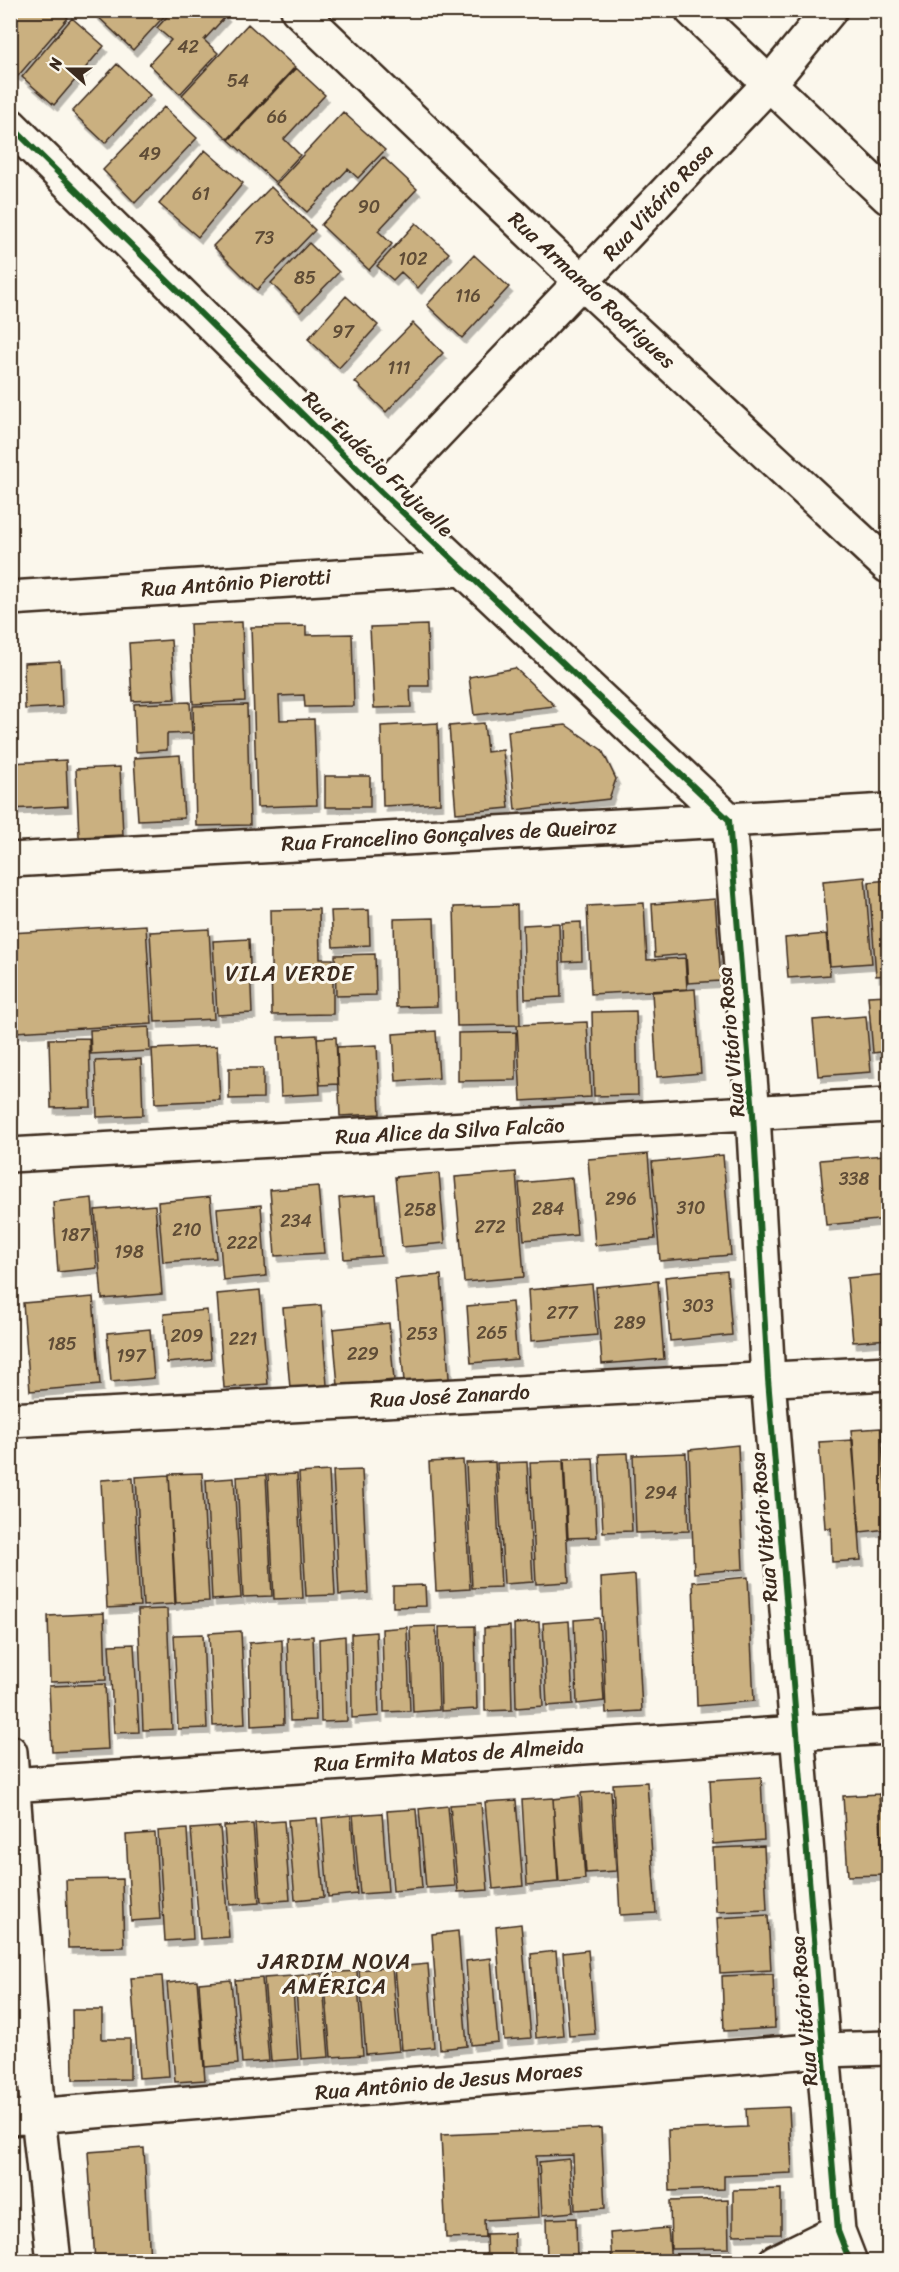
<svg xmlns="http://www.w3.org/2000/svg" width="899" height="2272" viewBox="0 0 899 2272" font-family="Sriracha,sans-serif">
  <defs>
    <filter id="shadow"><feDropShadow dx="3.5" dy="6" stdDeviation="0" flood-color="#0004"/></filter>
  </defs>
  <rect width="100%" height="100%" fill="#fbf7ec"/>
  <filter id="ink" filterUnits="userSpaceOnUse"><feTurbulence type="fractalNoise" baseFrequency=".0167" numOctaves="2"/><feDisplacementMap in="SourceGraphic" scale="12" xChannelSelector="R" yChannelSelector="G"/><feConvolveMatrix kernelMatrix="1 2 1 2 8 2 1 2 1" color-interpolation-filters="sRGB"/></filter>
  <g filter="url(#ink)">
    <path fill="#cab080" stroke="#3b2a1e" stroke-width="1.5" filter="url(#shadow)" d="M 10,10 L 59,10 L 68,18 L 18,76 L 10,70 L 10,50 L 13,47 L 10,45 Z
      M 91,10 L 170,10 L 133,50 Z
      M 173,10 L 220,10 L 226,16 L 204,40 L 218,53 L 180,94 L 149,64 L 171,40 L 157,28 Z
      M 72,18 L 104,46 L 54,105 L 22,77 Z
      M 248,24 L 295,67 L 228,139 L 182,95 Z
      M 117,64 L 150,95 L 105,143 L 72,112 Z
      M 296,68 L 325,95 L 284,139 L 300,155 L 275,182 L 229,140 Z
      M 164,107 L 197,138 L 135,203 L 103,170 Z
      M 343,112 L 385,150 L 358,178 L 348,169 L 307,212 L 276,184 Z
      M 205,150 L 243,183 L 198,237 L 159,204 Z
      M 383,157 L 417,189 L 378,231 L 392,244 L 369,270 L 321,225 Z
      M 271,187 L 315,230 L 257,290 L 213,246 Z
      M 416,223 L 449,253 L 418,288 L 401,272 L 393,280 L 377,266 Z
      M 309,243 L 339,272 L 300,312 L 271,283 Z
      M 474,255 L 509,287 L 462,338 L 427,305 Z
      M 346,296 L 378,325 L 339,368 L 308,339 Z
      M 413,323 L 443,353 L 386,412 L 355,382 Z
      M 242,622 L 245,701 L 193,704 L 190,624 Z
      M 427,625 L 429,686 L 410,686 L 411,707 L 374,708 L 370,627 Z
      M 306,626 L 306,635 L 352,634 L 354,706 L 305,707 L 304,695 L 279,696 L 280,720 L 314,719 L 317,805 L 257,807 L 251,627 Z
      M 171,640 L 175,699 L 132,701 L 129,643 Z
      M 60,661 L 62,707 L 25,709 L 24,663 Z
      M 515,668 L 555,706 L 474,715 L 469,677 Z
      M 190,702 L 192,733 L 167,734 L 167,750 L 136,752 L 134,704 Z
      M 247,705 L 250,825 L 196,826 L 193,706 Z
      M 438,723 L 440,803 L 383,806 L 381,726 Z
      M 484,723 L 487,752 L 503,750 L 509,808 L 456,813 L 449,726 Z
      M 566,725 L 602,750 L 616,779 L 609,799 L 515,810 L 508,731 Z
      M 180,755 L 184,818 L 138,820 L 134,758 Z
      M 66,760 L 68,806 L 10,809 L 10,763 Z
      M 120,767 L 123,835 L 79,837 L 76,769 Z
      M 325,776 L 370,776 L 370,807 L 325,807 Z
      M 865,877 L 872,963 L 830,966 L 823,881 Z
      M 888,880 L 888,975 L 876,976 L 869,882 Z
      M 715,899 L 721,981 L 688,983 L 686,954 L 655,957 L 652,904 Z
      M 644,903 L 647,960 L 685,958 L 687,989 L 591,994 L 587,906 Z
      M 517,905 L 520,1025 L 457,1026 L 454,907 Z
      M 319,909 L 320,959 L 333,959 L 333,1014 L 272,1015 L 270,910 Z
      M 369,910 L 370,945 L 333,947 L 331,911 Z
      M 434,918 L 437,1006 L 396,1007 L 394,919 Z
      M 581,922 L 582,961 L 563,962 L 562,923 Z
      M 559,923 L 561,997 L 525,999 L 523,925 Z
      M 146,925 L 152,1024 L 15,1032 L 10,933 Z
      M 209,929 L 214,1019 L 155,1022 L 150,932 Z
      M 826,934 L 830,975 L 788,978 L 785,938 Z
      M 249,939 L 252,1013 L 217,1015 L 213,941 Z
      M 375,954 L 376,995 L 336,996 L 335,955 Z
      M 695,989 L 701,1073 L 657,1077 L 652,992 Z
      M 888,995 L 888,1051 L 873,1053 L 868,996 Z
      M 636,1011 L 638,1095 L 594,1096 L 592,1012 Z
      M 866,1016 L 871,1072 L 818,1076 L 813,1020 Z
      M 587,1022 L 591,1097 L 521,1101 L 517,1025 Z
      M 149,1027 L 150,1051 L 91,1054 L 90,1030 Z
      M 436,1031 L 439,1078 L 396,1081 L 393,1034 Z
      M 516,1032 L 516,1080 L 458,1081 L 458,1033 Z
      M 317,1035 L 320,1094 L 281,1096 L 278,1037 Z
      M 336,1037 L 338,1084 L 320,1085 L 317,1038 Z
      M 89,1038 L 91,1107 L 51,1108 L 49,1039 Z
      M 377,1045 L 380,1114 L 340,1116 L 337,1047 Z
      M 217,1046 L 220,1100 L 155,1103 L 152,1049 Z
      M 141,1059 L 143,1115 L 97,1117 L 95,1061 Z
      M 229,1068 L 263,1068 L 263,1098 L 229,1099 Z
      M 648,1154 L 655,1239 L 595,1245 L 588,1159 Z
      M 723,1155 L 731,1255 L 660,1261 L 652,1162 Z
      M 885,1155 L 888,1219 L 826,1225 L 820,1160 Z
      M 516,1172 L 524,1277 L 464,1282 L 455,1177 Z
      M 439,1173 L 445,1243 L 402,1247 L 395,1177 Z
      M 572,1178 L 577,1235 L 524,1240 L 519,1183 Z
      M 318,1186 L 324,1253 L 275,1256 L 270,1190 Z
      M 376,1195 L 381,1256 L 344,1259 L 339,1198 Z
      M 210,1197 L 216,1258 L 163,1262 L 158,1202 Z
      M 92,1198 L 97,1268 L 58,1272 L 53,1202 Z
      M 155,1205 L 162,1294 L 102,1299 L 95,1210 Z
      M 261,1205 L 266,1276 L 223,1280 L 217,1209 Z
      M 727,1271 L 732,1335 L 670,1341 L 665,1277 Z
      M 888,1274 L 888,1339 L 853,1342 L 847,1278 Z
      M 441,1275 L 450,1390 L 405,1393 L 395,1279 Z
      M 658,1281 L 664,1359 L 602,1364 L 596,1287 Z
      M 592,1284 L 597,1335 L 531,1341 L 528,1290 Z
      M 260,1290 L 268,1384 L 224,1388 L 217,1294 Z
      M 93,1297 L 100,1385 L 30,1391 L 23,1303 Z
      M 512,1302 L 517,1359 L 471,1363 L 467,1306 Z
      M 321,1305 L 327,1385 L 290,1388 L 283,1308 Z
      M 207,1310 L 211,1359 L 167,1363 L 164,1314 Z
      M 389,1323 L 394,1380 L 338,1386 L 333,1329 Z
      M 150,1329 L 154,1378 L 111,1382 L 107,1333 Z
      M 881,1428 L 888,1529 L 860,1532 L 851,1430 Z
      M 853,1440 L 861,1560 L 832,1562 L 831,1528 L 825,1528 L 819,1442 Z
      M 738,1445 L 743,1569 L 694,1573 L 689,1450 Z
      M 888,1447 L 888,1513 L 883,1448 Z
      M 628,1453 L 632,1531 L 603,1532 L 599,1454 Z
      M 686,1453 L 689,1531 L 636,1533 L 633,1455 Z
      M 593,1458 L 597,1537 L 568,1538 L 564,1459 Z
      M 463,1460 L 470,1589 L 436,1591 L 429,1462 Z
      M 563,1461 L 569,1582 L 536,1584 L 530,1462 Z
      M 495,1462 L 501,1587 L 472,1588 L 466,1463 Z
      M 527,1462 L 533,1582 L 504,1584 L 497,1463 Z
      M 362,1470 L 368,1593 L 339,1595 L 333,1471 Z
      M 329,1471 L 335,1595 L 306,1596 L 299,1473 Z
      M 202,1473 L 209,1601 L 176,1603 L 169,1474 Z
      M 297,1474 L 303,1598 L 274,1599 L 268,1475 Z
      M 169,1475 L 175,1604 L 143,1606 L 136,1477 Z
      M 266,1475 L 272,1596 L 243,1597 L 237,1477 Z
      M 133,1478 L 140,1606 L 107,1608 L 101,1480 Z
      M 234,1478 L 241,1598 L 212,1600 L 206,1480 Z
      M 635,1575 L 642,1711 L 606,1713 L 601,1578 Z
      M 748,1577 L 754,1701 L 697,1706 L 693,1582 Z
      M 425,1585 L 426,1606 L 393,1607 L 393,1586 Z
      M 167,1609 L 172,1729 L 143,1730 L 138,1610 Z
      M 104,1613 L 106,1680 L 50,1682 L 48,1616 Z
      M 599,1618 L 604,1701 L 577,1704 L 574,1620 Z
      M 569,1621 L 573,1704 L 547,1706 L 543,1623 Z
      M 539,1622 L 543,1706 L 516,1708 L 514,1624 Z
      M 436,1626 L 439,1710 L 413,1712 L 410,1627 Z
      M 475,1626 L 477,1709 L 441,1711 L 439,1627 Z
      M 510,1626 L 512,1710 L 485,1711 L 484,1628 Z
      M 407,1627 L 410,1711 L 384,1712 L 382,1629 Z
      M 241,1631 L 245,1724 L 213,1726 L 209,1633 Z
      M 376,1632 L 379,1716 L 352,1718 L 351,1634 Z
      M 203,1634 L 207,1728 L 178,1729 L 174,1635 Z
      M 313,1636 L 316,1720 L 290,1721 L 287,1638 Z
      M 345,1636 L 347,1721 L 321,1722 L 319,1639 Z
      M 282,1640 L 284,1724 L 251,1726 L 249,1643 Z
      M 134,1644 L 139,1732 L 114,1733 L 109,1645 Z
      M 105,1684 L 108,1749 L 52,1752 L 49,1686 Z
      M 761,1777 L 764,1840 L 713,1844 L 710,1780 Z
      M 647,1782 L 656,1913 L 620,1915 L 613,1784 Z
      M 611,1791 L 616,1871 L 586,1873 L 581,1793 Z
      M 879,1794 L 883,1875 L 848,1876 L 843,1796 Z
      M 879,1794 L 888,1794 L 888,1874 L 883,1875 Z
      M 579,1796 L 585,1879 L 559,1882 L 553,1799 Z
      M 553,1798 L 558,1882 L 527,1885 L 522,1800 Z
      M 516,1800 L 523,1886 L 493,1889 L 485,1802 Z
      M 481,1803 L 488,1890 L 458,1892 L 450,1805 Z
      M 448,1806 L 455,1886 L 426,1888 L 419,1809 Z
      M 416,1809 L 422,1888 L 393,1891 L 387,1811 Z
      M 382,1813 L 388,1892 L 360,1894 L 353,1815 Z
      M 351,1815 L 357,1894 L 328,1897 L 322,1818 Z
      M 317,1818 L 324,1897 L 295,1900 L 288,1820 Z
      M 284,1821 L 290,1900 L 261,1902 L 255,1823 Z
      M 253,1824 L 259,1903 L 230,1905 L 224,1826 Z
      M 220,1827 L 229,1937 L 200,1939 L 191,1829 Z
      M 187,1829 L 193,1939 L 165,1941 L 158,1831 Z
      M 155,1833 L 160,1919 L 131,1921 L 126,1835 Z
      M 764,1846 L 767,1910 L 716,1912 L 713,1848 Z
      M 883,1876 L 888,1876 L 888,1903 L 884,1903 Z
      M 122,1879 L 124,1947 L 68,1948 L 66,1880 Z
      M 768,1915 L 771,1970 L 720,1973 L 717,1918 Z
      M 521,1924 L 531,2038 L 504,2040 L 496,1927 Z
      M 458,1931 L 467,2046 L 440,2049 L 432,1934 Z
      M 588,1950 L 595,2034 L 569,2036 L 563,1953 Z
      M 556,1951 L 563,2035 L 536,2038 L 531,1954 Z
      M 491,1958 L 498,2042 L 471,2045 L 466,1961 Z
      M 428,1964 L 434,2047 L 402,2050 L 395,1967 Z
      M 392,1967 L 399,2051 L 366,2054 L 359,1970 Z
      M 357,1971 L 363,2055 L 331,2057 L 324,1973 Z
      M 322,1973 L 329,2057 L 301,2059 L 295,1976 Z
      M 773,1974 L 775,2028 L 724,2031 L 722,1976 Z
      M 162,1976 L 169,2076 L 139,2078 L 131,1978 Z
      M 292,1976 L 298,2059 L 271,2061 L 264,1978 Z
      M 262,1978 L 269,2061 L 242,2063 L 235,1980 Z
      M 197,1980 L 205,2080 L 175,2082 L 167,1983 Z
      M 231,1980 L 238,2064 L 205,2067 L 199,1983 Z
      M 72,2010 L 102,2010 L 102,2039 L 130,2039 L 130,2079 L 73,2080 Z
      M 789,2107 L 792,2173 L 724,2176 L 724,2189 L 670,2191 L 668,2130 L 747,2127 L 746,2109 Z
      M 601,2128 L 605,2208 L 575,2210 L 573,2155 L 536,2156 L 539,2217 L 484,2220 L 485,2237 L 446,2238 L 441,2135 Z
      M 144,2148 L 150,2262 L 95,2262 L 88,2152 Z
      M 569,2159 L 573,2212 L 542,2215 L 539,2162 Z
      M 781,2189 L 781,2234 L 733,2235 L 733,2190 Z
      M 728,2199 L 729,2248 L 671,2249 L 670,2201 Z
      M 576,2218 L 577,2262 L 547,2262 L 546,2219 Z
      M 668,2228 L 671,2262 L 612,2262 L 610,2233 Z
      M 514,2233 L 515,2262 L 487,2262 L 486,2234 Z"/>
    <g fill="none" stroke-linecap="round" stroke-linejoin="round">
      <defs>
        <path id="minor" d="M 298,10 L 582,282 L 888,566
          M 692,10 L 888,197
          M 10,125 L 381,492 L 729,820 L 753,1114 L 768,1379 L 838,2231 L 850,2262
          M 381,492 L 769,84 L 830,10
          M 10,598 L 462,569
          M 10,860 L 888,811
          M 10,1155 L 888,1105
          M 10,1420 L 888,1373
          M 10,1752 L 38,2116 L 54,2262
          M 10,1785 L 888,1727
          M 10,2118 L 823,2050 L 888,2048
          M 775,2262 L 838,2231"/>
      </defs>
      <use href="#minor" stroke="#3b2a1e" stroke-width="38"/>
      <use href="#minor" stroke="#fbf7ec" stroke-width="33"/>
      <defs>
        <path id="cycleway" d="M 10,125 L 381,492 L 729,820 L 753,1114 L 768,1379 L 838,2231 L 850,2262"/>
      </defs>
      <use href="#cycleway" stroke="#fbf7ec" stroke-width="10"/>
      <use href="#cycleway" stroke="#1b5e20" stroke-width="6"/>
    </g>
  </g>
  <g text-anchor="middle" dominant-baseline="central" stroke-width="6" stroke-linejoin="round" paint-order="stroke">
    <g font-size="18" fill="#5f4c36">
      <text x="188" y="47">42</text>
      <text x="238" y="81">54</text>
      <text x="277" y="117">66</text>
      <text x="150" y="154">49</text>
      <text x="201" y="194">61</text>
      <text x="369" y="207">90</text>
      <text x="264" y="238">73</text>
      <text x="413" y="259">102</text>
      <text x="305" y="278">85</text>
      <text x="468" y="296">116</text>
      <text x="343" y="332">97</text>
      <text x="399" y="368">111</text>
      <text x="854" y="1179">338</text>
      <text x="621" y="1199">296</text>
      <text x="691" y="1208">310</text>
      <text x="548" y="1209">284</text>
      <text x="420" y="1210">258</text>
      <text x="296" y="1221">234</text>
      <text x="490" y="1227">272</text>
      <text x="187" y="1230">210</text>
      <text x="75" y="1235">187</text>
      <text x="242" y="1243">222</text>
      <text x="129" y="1252">198</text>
      <text x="698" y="1306">303</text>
      <text x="562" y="1313">277</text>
      <text x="630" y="1323">289</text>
      <text x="492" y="1333">265</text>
      <text x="422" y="1334">253</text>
      <text x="187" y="1336">209</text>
      <text x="243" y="1339">221</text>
      <text x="62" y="1344">185</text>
      <text x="363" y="1354">229</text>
      <text x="131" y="1356">197</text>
      <text x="661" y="1493">294</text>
    </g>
    <g font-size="21" fill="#3b2a1e" stroke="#fbf7ec">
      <text transform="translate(658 202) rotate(-47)">Rua Vitório Rosa</text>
      <text transform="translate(592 290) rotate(43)">Rua Armando Rodrigues</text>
      <text transform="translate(378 464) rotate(44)">Rua Eudécio Frujuelle</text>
      <text transform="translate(236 583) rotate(-4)">Rua Antônio Pierotti</text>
      <text transform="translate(449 835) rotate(-3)">Rua Francelino Gonçalves de Queiroz</text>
      <text transform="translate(731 1042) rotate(-95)">Rua Vitório Rosa</text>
      <text transform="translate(450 1131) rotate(-3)">Rua Alice da Silva Falcão</text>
      <text transform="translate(450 1396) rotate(-3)">Rua José Zanardo</text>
      <text transform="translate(764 1527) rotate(-95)">Rua Vitório Rosa</text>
      <text transform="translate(449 1755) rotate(-4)">Rua Ermita Matos de Almeida</text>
      <text transform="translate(804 2011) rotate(-95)">Rua Vitório Rosa</text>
      <text transform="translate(449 2081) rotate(-5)">Rua Antônio de Jesus Moraes</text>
    </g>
    <g font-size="22" letter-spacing="1.5" fill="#3b2a1e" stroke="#fbf7ec">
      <text x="290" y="973">VILA VERDE</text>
      <text x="335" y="1961">JARDIM NOVA<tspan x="335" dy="25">AMÉRICA</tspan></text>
    </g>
  </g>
  <rect width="899" height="2272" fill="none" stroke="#fbf7ec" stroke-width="36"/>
  <rect x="18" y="18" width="863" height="2236" fill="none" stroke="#3b2a1e" stroke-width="2" filter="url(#ink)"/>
  <g transform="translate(69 69) rotate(291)" stroke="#fbf7ec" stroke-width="4.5" paint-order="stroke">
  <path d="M0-4.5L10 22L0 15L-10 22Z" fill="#3b2a1e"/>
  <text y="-9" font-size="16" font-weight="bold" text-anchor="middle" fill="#3b2a1e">N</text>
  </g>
</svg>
